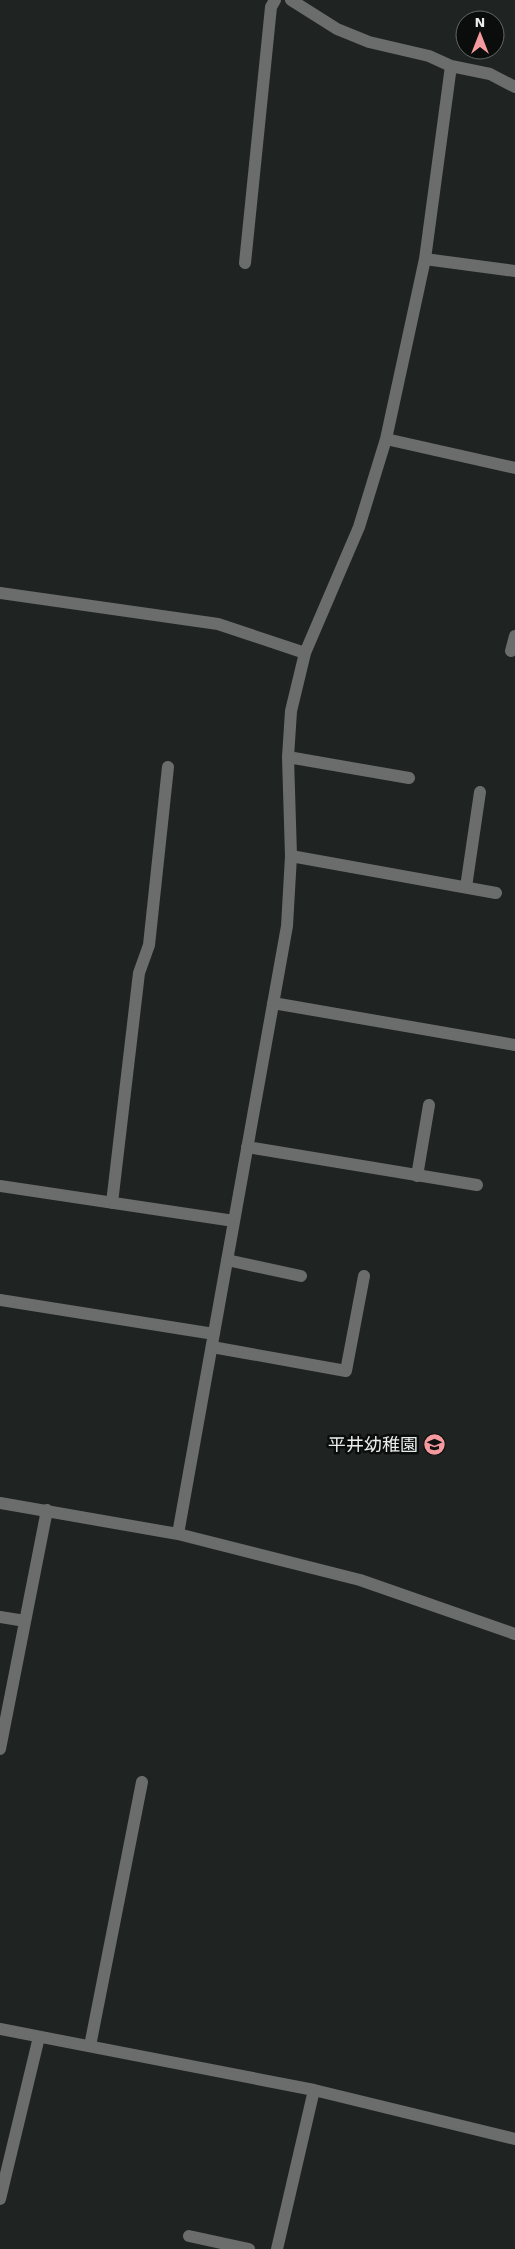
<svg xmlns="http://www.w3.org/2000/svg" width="515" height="2249" viewBox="0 0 515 2249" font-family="'Work Sans','Noto Sans JP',sans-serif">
  <rect width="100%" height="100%" fill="#1f2422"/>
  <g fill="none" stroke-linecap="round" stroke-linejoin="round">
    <path stroke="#6a6d6b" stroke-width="12" d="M 466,887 L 480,792
      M 417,1176 L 429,1105"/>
    <path stroke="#6a6d6b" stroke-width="12" d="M 291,0 L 337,29 L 369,42 L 429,56 L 451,66 L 490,74 L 515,87
      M 425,259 L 515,271
      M 245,263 L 271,7 L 275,0
      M 386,439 L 515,468
      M 0,593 L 218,624 L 305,653
      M 511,651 L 515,636
      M 288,757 L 409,778
      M 291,856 L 496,893
      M 273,1003 L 515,1045
      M 247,1147 L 477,1185
      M 0,1186 L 234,1221
      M 112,1203 L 139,973 L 149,945 L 168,767
      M 227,1260 L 301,1276
      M 0,1300 L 214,1334
      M 212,1347 L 346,1371 L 364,1276
      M 0,1503 L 178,1534 L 360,1580 L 515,1634
      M 178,1534 L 287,926 L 291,856 L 288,757 L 291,711 L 305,653 L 359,527 L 386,439 L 425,259 L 451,66
      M 0,1617 L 25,1621
      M 0,1749 L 47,1510
      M 0,2029 L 314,2090 L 515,2139
      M 90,2046 L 142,1782
      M 0,2199 L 39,2037
      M 189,2236 L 249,2249
      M 277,2249 L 314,2090"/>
  </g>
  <defs>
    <symbol id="school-disc" viewBox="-11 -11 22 22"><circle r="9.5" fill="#f59b9f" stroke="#0a0d0c"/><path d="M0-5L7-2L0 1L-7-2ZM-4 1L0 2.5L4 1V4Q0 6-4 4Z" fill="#111"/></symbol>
  </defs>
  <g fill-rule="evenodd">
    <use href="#school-disc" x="422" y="1432" width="25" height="25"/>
  </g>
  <g text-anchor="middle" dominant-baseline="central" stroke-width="5" stroke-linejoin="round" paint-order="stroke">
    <g font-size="18" fill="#e9edeb" stroke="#0a0d0c" text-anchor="end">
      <text x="418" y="1444">平井幼稚園</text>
    </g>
  </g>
  <g transform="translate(480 35)"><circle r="24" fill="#0a0d0c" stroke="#636765"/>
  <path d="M0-4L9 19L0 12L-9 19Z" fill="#f59b9f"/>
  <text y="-8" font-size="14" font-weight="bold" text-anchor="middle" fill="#e9edeb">N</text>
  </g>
</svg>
